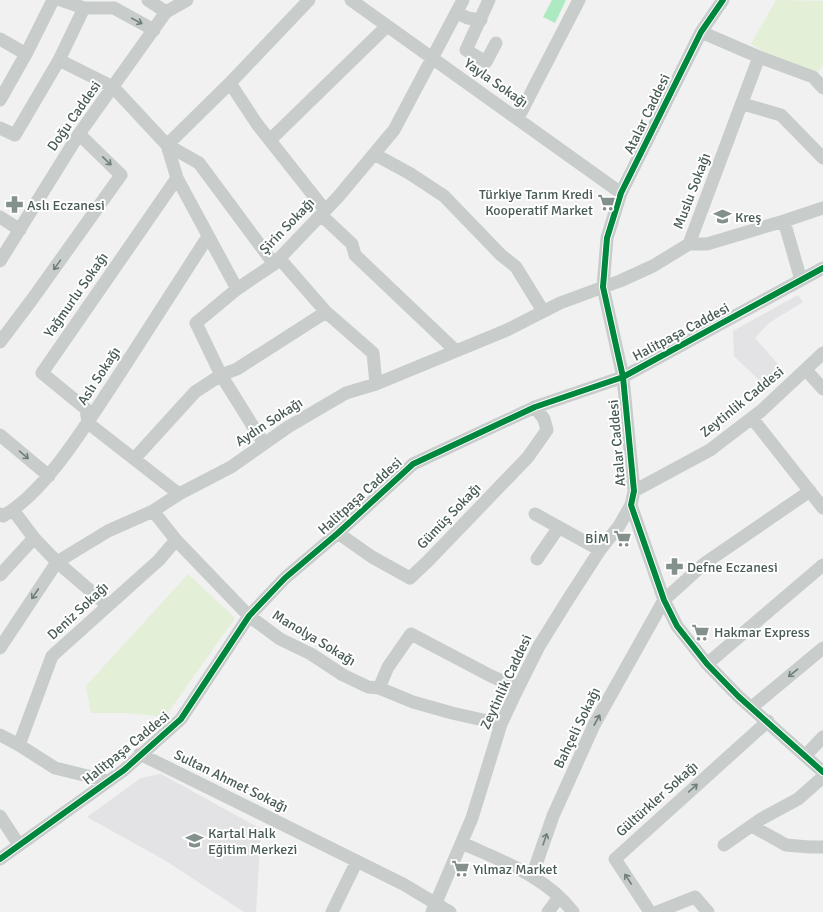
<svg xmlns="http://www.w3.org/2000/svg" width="823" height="912" viewBox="0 0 823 912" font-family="Signika,sans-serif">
  <rect width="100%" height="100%" fill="#f1f1f1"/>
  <path fill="#e3e2e4" d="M 798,295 L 803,302 L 769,323 L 755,338 L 786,373 L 768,389 L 734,356 L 733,331 Z
    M 161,774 L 261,829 L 256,912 L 244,912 L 166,861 L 87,817 L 141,778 Z"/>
  <path fill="#e3efd7" d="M 776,0 L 823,1 L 823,65 L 813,80 L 751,44 Z
    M 188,574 L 235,618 L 165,717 L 127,713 L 91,713 L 86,686 Z"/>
  <path fill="#adeac1" d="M 552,0 L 566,0 L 555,23 L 543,17 Z"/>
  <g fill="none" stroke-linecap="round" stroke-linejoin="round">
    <path stroke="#c8cdcb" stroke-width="13" d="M 61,0 L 84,8 L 114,8 L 154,30
      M 148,0 L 166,12
      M 351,0 L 621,193
      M 489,0 L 466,50 L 486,62 L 496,43
      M 723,0 L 701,32 L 621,193 L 607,238 L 603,287 L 623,377 L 634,491 L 631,505 L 664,600 L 677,626 L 707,664 L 738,696 L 823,772
      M 457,13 L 468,18 L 481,20
      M 701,32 L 759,57 L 813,77 L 823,88
      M 0,39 L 26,54
      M 759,57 L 689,244 L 707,244 L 784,221
      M 59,60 L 113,87 L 167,145 L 199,163 L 274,264
      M 230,83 L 257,124 L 325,210
      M 0,100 L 26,54 L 53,0
      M 743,104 L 781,115 L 823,158
      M 518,118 L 579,0
      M 0,128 L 15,135 L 59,60 L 84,8
      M 270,140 L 387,26
      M 374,154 L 409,173 L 444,196 L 501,255 L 516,267 L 543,311
      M 177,178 L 42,373 L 86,409 L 88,423 L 179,494
      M 321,215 L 352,244 L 355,255 L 456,351
      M 0,217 L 20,230
      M 279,258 L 326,312 L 373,353 L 376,384
      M 0,261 L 79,134 L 166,12 L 187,0
      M 801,280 L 784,221 L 823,208
      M 237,289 L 177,178 L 167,145 L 230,83 L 309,0
      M 0,342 L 31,301 L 121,175 L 79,134
      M 806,370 L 823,389
      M 752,418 L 823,508
      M 0,435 L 49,476
      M 264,444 L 221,375 L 196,323 L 237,289 L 274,264 L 338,197 L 394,130 L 463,0
      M 134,459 L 195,392 L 221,375 L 237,369 L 326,312
      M 634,491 L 710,450 L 761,411 L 823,353
      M 13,510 L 34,538 L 57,562 L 107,605
      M 153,511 L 176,540 L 249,616 L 280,639 L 311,654 L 343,675 L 368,687 L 379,688 L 413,702 L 452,713 L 501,724
      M 0,514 L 3,516 C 46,492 86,424 113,384 C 145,335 176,286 207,238
      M 535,514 L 600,550
      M 338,533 L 372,557 L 410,578 L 428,561 L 528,457 L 547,430 L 544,419 L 535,407
      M 537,559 L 559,527
      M 0,575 L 34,538
      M 0,648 L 57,562 L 108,531 L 153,511 L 179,494 L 231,467 L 288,427 L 346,393 L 376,384 L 507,330 L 560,303 L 620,281 L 653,266 L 689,244
      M 707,664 L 823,565
      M 379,688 L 388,667 L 411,634 L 491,676 L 518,688
      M 752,707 L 823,648
      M 0,735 L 19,745 L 55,768 L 108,781
      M 19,745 L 52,656 L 159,560 L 176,540
      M 140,754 L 403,884 L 450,912
      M 805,756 L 823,737
      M 0,816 L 19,845
      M 752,826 L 786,845 L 809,847 L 823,847
      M 462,843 C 501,861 546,876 573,912
      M 724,845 L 761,819 L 798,799 L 823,777
      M 0,859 L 124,770 L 181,719 L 249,616 L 285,578 L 338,533 L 413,464 L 535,407 L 623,377 L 823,268
      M 532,876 L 553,816 L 594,725 L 664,600 L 705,563 L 810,491
      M 332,912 L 357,861
      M 432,912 L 472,818 L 501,724 L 518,688 L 539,646 L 567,601 L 600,550 L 619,526 L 631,505
      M 548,912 L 559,897
      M 650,912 L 615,859 L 768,721
      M 657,912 L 695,897 L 708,912"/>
    <defs>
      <path id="cycleway" d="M 723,0 L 701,32 L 621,193 L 607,238 L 603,287 L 623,377 L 634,491 L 631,505 L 664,600 L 677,626 L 707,664 L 738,696 L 823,772
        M 0,859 L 124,770 L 181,719 L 249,616 L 285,578 L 338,533 L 413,464 L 535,407 L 623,377 L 823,268"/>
    </defs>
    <use href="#cycleway" stroke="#fff" stroke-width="8"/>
    <use href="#cycleway" stroke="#00873e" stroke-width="6"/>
  </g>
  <defs><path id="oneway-shaft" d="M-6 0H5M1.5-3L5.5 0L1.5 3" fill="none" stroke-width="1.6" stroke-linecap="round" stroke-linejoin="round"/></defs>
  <g stroke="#6f7e78">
    <use href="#oneway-shaft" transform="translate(137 21) rotate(28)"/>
    <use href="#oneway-shaft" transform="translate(107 161) rotate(44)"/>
    <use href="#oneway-shaft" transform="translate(57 265) rotate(125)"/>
    <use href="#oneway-shaft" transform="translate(24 455) rotate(40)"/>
    <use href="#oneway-shaft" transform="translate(35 594) rotate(124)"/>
    <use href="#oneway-shaft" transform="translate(793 673) rotate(141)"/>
    <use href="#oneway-shaft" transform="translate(597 720) rotate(-61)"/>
    <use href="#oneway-shaft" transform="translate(693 788) rotate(-42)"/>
    <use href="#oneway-shaft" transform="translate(545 839) rotate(-71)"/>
    <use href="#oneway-shaft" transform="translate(628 879) rotate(-123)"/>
  </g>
  <defs>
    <symbol id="supermarket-bare" viewBox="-9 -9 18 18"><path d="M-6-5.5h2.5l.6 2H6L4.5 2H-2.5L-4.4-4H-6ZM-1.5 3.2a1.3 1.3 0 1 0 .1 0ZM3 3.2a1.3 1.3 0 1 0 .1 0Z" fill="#84908b" stroke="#fff" stroke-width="2.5" paint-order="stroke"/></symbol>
    <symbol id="pharmacy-bare" viewBox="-9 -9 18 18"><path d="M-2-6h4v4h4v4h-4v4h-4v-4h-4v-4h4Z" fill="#84908b" stroke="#fff" stroke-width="2.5" paint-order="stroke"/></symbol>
    <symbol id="school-bare" viewBox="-9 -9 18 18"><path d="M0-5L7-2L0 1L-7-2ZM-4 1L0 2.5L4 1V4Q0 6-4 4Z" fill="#84908b" stroke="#fff" stroke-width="2.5" paint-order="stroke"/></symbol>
  </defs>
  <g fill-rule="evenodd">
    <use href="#supermarket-bare" x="594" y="190" width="25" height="25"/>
    <use href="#pharmacy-bare" x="2" y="192" width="25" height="25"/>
    <use href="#school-bare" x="710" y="204" width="25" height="25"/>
    <use href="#supermarket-bare" x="610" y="526" width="25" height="25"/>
    <use href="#pharmacy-bare" x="662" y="554" width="25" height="25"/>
    <use href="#supermarket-bare" x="688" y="620" width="25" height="25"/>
    <use href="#school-bare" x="182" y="828" width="25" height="25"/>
    <use href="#supermarket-bare" x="448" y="856" width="25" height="25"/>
  </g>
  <g text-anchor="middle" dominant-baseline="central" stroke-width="4" stroke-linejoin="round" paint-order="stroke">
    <g font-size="14" fill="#495c54" stroke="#fff">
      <text transform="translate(496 83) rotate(35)">Yayla Sokağı</text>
      <text transform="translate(647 114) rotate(-64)">Atalar Caddesi</text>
      <text transform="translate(74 116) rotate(-55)">Doğu Caddesi</text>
      <text transform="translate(692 191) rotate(-69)">Muslu Sokağı</text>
      <text transform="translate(287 226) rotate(-46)">Şirin Sokağı</text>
      <text transform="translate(76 295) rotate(-55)">Yağmurlu Sokağı</text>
      <text transform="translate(681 332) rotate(-28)">Halitpaşa Caddesi</text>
      <text transform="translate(99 376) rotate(-57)">Aslı Sokağı</text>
      <text transform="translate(742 402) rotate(-39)">Zeytinlik Caddesi</text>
      <text transform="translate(269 422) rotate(-33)">Aydın Sokağı</text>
      <text transform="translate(617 443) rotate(-95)">Atalar Caddesi</text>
      <text transform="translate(360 496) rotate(-42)">Halitpaşa Caddesi</text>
      <text transform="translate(449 516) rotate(-46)">Gümüş Sokağı</text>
      <text transform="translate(78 611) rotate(-43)">Deniz Sokağı</text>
      <text transform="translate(314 638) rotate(31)">Manolya Sokağı</text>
      <text transform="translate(506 682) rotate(-65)">Zeytinlik Caddesi</text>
      <text transform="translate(577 728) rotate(-64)">Bahçeli Sokağı</text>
      <text transform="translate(126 748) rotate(-39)">Halitpaşa Caddesi</text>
      <text transform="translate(231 781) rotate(26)">Sultan Ahmet Sokağı</text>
      <text transform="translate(657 799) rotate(-42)">Gültürkler Sokağı</text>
    </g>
    <g font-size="14" fill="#495c54" stroke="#fff" text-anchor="start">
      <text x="593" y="194" text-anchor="end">Türkiye Tarım Kredi<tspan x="593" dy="16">Kooperatif Market</tspan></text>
      <text x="27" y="205">Aslı Eczanesi</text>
      <text x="735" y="217">Kreş</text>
      <text x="609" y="538" text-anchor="end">BİM</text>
      <text x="687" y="567">Defne Eczanesi</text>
      <text x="714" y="632">Hakmar Express</text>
      <text x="208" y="833">Kartal Halk<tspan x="208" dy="16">Eğitim Merkezi</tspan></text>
      <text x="473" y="869">Yılmaz Market</text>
    </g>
  </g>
</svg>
